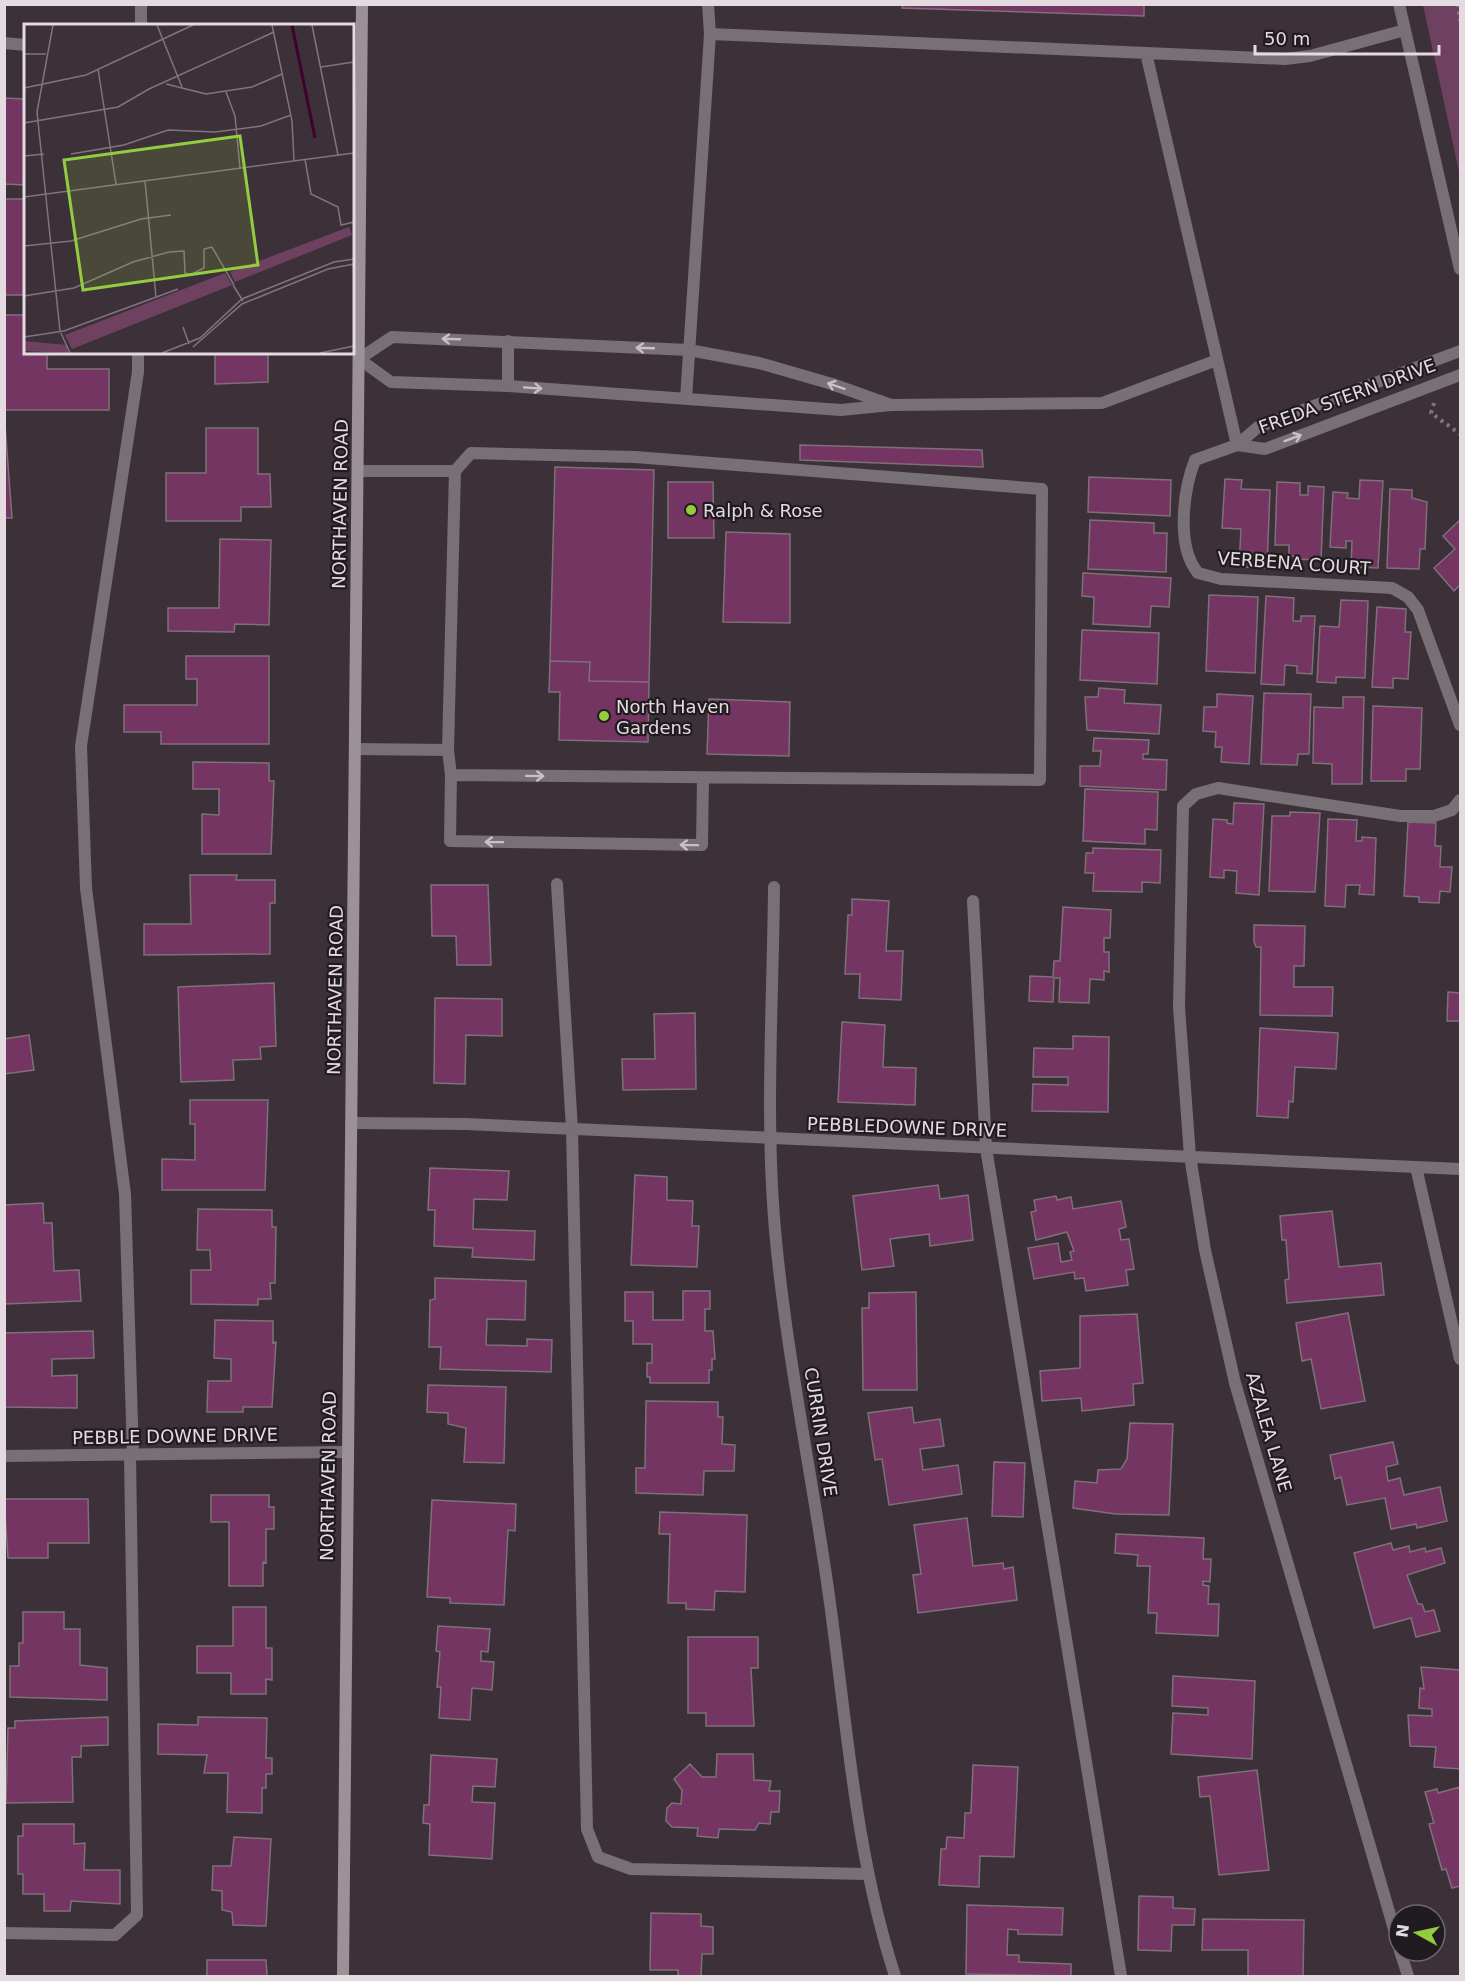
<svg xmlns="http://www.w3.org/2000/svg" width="1465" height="1981" viewBox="0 0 1465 1981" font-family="'DejaVu Sans',sans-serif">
  <rect width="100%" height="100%" fill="#3d3139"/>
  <path fill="#6f4160" d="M 1423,5 L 1460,5 L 1460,176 Z"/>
  <path fill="#743562" stroke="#7e7079" stroke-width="1.5" d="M 903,4 L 1144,4 L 1144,16 L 902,8 Z
    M 4,98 L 26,99 L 26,185 L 4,184 Z
    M 4,199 L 26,199 L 26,295 L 4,295 Z
    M 4,315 L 26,315 L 26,352 L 47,352 L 47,369 L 109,369 L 109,410 L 4,410 Z
    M 215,352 L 268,354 L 268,382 L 215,384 Z
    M 5,425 L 12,518 L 4,518 L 4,426 Z
    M 206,428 L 258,428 L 258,474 L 270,474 L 271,507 L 241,507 L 241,521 L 166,521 L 166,473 L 206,473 Z
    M 800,445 L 982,450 L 983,467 L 800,460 Z
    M 555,467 L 654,470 L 649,682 L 589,681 L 590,662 L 550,661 Z
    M 1089,477 L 1171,480 L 1170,516 L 1088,512 Z
    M 1225,479 L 1242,480 L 1241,489 L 1270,490 L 1267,568 L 1239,567 L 1241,529 L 1222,528 Z
    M 1360,480 L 1383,481 L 1378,568 L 1351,567 L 1352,541 L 1346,541 L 1346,548 L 1330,547 L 1333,492 L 1348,493 L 1347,498 L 1359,499 Z
    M 668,482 L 713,482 L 714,538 L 668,538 Z
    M 1277,482 L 1300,483 L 1300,495 L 1308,495 L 1308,486 L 1324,487 L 1321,560 L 1294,559 L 1294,556 L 1289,556 L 1289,545 L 1275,545 Z
    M 1390,489 L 1412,490 L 1412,498 L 1427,502 L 1425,549 L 1420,549 L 1419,569 L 1387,568 Z
    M 1090,520 L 1154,523 L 1154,533 L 1167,533 L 1166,572 L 1088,569 Z
    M 1460,520 L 1460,585 L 1454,591 L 1434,568 L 1455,549 L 1443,536 Z
    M 726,532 L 790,534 L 790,623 L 723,622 Z
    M 220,539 L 271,540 L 269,625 L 235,624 L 234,632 L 168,631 L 168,608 L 219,608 Z
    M 1083,573 L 1171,578 L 1169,607 L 1151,606 L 1150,627 L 1093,624 L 1094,597 L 1082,596 Z
    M 1209,595 L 1258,597 L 1255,673 L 1206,671 Z
    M 1266,596 L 1294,598 L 1293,621 L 1301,621 L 1301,616 L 1315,616 L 1312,674 L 1297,673 L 1297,666 L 1285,665 L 1284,685 L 1261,684 Z
    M 1341,600 L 1368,601 L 1365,678 L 1336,677 L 1336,683 L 1317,682 L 1320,626 L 1339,627 Z
    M 1377,607 L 1406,609 L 1405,632 L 1411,632 L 1408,679 L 1393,678 L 1393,688 L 1372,687 Z
    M 1082,630 L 1159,633 L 1157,684 L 1080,680 Z
    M 186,656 L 269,656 L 269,744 L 161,744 L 161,732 L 124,732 L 124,705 L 197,705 L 197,679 L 186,679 Z
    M 550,661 L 590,662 L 589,681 L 649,682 L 648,742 L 559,740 L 560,692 L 549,692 Z
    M 1099,688 L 1125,690 L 1124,703 L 1161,705 L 1159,734 L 1087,730 L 1085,697 L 1098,697 Z
    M 1264,693 L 1311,694 L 1309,754 L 1298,754 L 1297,765 L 1261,764 Z
    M 1217,694 L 1253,696 L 1249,764 L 1221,762 L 1222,747 L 1215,747 L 1216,732 L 1203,731 L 1204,707 L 1217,707 Z
    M 1343,697 L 1364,697 L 1362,784 L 1332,784 L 1332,764 L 1313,763 L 1314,707 L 1343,708 Z
    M 709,699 L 790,702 L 789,756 L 707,754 Z
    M 1373,706 L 1422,708 L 1420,769 L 1406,769 L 1406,781 L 1371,781 Z
    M 1094,738 L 1149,740 L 1148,754 L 1143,754 L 1143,759 L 1167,760 L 1166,790 L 1080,786 L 1080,766 L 1100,766 L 1101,751 L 1093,751 Z
    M 193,762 L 269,763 L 269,781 L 274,781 L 271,854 L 202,854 L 202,814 L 219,815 L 219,789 L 193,789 Z
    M 1085,789 L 1158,792 L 1157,830 L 1145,829 L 1145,844 L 1083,841 Z
    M 1234,803 L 1264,804 L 1259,895 L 1236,893 L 1237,871 L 1224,870 L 1224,878 L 1210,877 L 1213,819 L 1227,820 L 1227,823 L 1233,824 Z
    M 1290,812 L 1320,813 L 1315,892 L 1269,891 L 1272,816 L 1290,816 Z
    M 1328,819 L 1357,820 L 1356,841 L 1362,841 L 1362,837 L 1376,838 L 1374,895 L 1359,894 L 1360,885 L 1346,885 L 1345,907 L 1325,906 Z
    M 1408,822 L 1436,823 L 1435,846 L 1441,846 L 1440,867 L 1452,867 L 1450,892 L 1440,891 L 1439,903 L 1419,902 L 1419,897 L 1404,896 Z
    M 1093,848 L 1161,850 L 1160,883 L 1142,882 L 1142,892 L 1093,891 L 1094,873 L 1085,873 L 1086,853 L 1093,853 Z
    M 190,875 L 237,875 L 236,880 L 275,880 L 275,903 L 270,903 L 270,954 L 144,955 L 144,924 L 191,924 Z
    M 431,885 L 488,885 L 491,965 L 457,965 L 456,936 L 432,936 Z
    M 852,899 L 889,901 L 886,951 L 903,951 L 901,1000 L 859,998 L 860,974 L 845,974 L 848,915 L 852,915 Z
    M 1063,907 L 1111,910 L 1110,938 L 1104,938 L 1104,952 L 1109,952 L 1109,972 L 1104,971 L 1104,980 L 1090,979 L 1089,1003 L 1059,1002 L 1060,978 L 1054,978 L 1053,1002 L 1029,1001 L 1030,976 L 1053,977 L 1054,961 L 1060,961 Z
    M 1254,925 L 1305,926 L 1304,966 L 1294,966 L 1294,987 L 1333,987 L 1332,1016 L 1260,1015 L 1261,947 L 1256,947 L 1254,942 Z
    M 274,983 L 276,1046 L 260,1047 L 261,1059 L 233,1060 L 234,1080 L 181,1082 L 178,987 Z
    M 1448,992 L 1460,993 L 1460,1021 L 1447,1021 Z
    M 435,998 L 502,999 L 502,1036 L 466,1035 L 465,1084 L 434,1083 Z
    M 695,1013 L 696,1089 L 623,1090 L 622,1059 L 655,1059 L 654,1014 Z
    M 842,1022 L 885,1025 L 883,1067 L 916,1068 L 915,1105 L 838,1102 Z
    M 1260,1028 L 1338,1033 L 1336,1069 L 1295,1067 L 1293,1102 L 1289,1101 L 1288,1118 L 1257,1116 Z
    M 29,1035 L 34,1070 L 4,1074 L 4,1039 Z
    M 1073,1036 L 1109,1037 L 1108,1112 L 1032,1111 L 1033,1084 L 1068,1085 L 1068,1077 L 1033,1077 L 1034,1048 L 1073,1049 Z
    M 190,1100 L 268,1100 L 265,1190 L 162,1190 L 162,1159 L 195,1160 L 195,1124 L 190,1124 Z
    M 430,1168 L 509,1171 L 507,1200 L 474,1199 L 473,1229 L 535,1231 L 534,1260 L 472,1257 L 473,1248 L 434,1246 L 435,1210 L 428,1210 Z
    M 635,1175 L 667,1177 L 667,1200 L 693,1201 L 692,1226 L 699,1226 L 697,1267 L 631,1265 Z
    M 938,1185 L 940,1199 L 968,1195 L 973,1240 L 930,1246 L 929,1234 L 890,1239 L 894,1266 L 862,1270 L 853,1196 Z
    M 1056,1196 L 1057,1200 L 1071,1197 L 1073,1209 L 1121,1201 L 1126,1227 L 1119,1229 L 1121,1240 L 1129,1239 L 1134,1269 L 1126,1270 L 1128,1285 L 1086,1291 L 1084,1278 L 1075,1279 L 1074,1272 L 1034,1279 L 1028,1248 L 1058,1243 L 1061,1262 L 1072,1260 L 1070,1252 L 1074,1251 L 1067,1232 L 1036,1240 L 1031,1212 L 1036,1211 L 1034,1200 Z
    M 43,1203 L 44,1223 L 52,1223 L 54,1271 L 79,1270 L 81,1301 L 4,1304 L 4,1205 Z
    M 198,1209 L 272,1210 L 272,1227 L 276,1227 L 275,1283 L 270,1283 L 271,1299 L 258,1299 L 258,1305 L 191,1304 L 191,1270 L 211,1270 L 210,1250 L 197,1250 Z
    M 1332,1211 L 1339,1267 L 1381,1263 L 1384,1295 L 1287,1303 L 1285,1280 L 1289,1279 L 1286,1240 L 1282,1240 L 1280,1216 Z
    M 435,1278 L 526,1281 L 525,1320 L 487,1319 L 486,1345 L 527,1346 L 527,1339 L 552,1340 L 551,1372 L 440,1369 L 441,1347 L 429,1347 L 430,1300 L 435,1299 Z
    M 683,1291 L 710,1291 L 710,1309 L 705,1309 L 705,1331 L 713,1331 L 715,1359 L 712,1359 L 712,1370 L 709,1370 L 709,1383 L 650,1383 L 650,1377 L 647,1377 L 647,1363 L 652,1363 L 652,1344 L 633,1344 L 633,1321 L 625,1321 L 625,1292 L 653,1292 L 653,1320 L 683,1320 Z
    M 916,1292 L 917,1390 L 863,1390 L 862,1308 L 869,1308 L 869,1293 Z
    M 1348,1313 L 1365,1401 L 1321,1409 L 1311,1359 L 1302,1361 L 1296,1323 Z
    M 1137,1314 L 1143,1383 L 1133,1384 L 1134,1405 L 1082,1411 L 1081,1398 L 1042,1401 L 1040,1371 L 1080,1368 L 1080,1316 Z
    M 215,1320 L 273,1321 L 273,1343 L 276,1342 L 272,1407 L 243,1407 L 243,1412 L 207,1412 L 208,1381 L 231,1381 L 231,1359 L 214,1358 Z
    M 93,1331 L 94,1358 L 52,1359 L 52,1376 L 77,1375 L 77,1408 L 4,1407 L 4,1333 Z
    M 428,1385 L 506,1387 L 504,1463 L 464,1462 L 466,1428 L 448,1424 L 448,1413 L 427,1412 Z
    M 646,1401 L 718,1402 L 718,1417 L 723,1417 L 722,1444 L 735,1445 L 734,1471 L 704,1471 L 703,1495 L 636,1493 L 636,1468 L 645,1468 Z
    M 912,1407 L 914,1423 L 940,1419 L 944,1446 L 920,1449 L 923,1470 L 958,1465 L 962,1494 L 889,1505 L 882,1459 L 875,1460 L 868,1413 Z
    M 1130,1423 L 1173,1424 L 1169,1515 L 1116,1514 L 1073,1508 L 1075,1481 L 1097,1483 L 1098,1470 L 1121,1469 L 1127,1459 Z
    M 1393,1442 L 1398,1464 L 1386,1467 L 1388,1481 L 1400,1478 L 1404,1495 L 1440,1487 L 1447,1521 L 1417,1528 L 1416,1524 L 1391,1529 L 1385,1498 L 1347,1505 L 1341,1477 L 1335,1479 L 1330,1455 Z
    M 994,1462 L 1025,1463 L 1023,1517 L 992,1516 Z
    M 211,1495 L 269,1495 L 269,1507 L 274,1507 L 274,1529 L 266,1529 L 266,1563 L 263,1562 L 263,1586 L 229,1586 L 229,1522 L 211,1522 Z
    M 4,1499 L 88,1499 L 89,1543 L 48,1543 L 48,1558 L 8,1558 Z
    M 432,1500 L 516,1504 L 515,1531 L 508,1530 L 504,1605 L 450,1603 L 450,1598 L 427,1597 Z
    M 660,1512 L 747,1515 L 745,1592 L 715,1591 L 714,1610 L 686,1609 L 686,1603 L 668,1603 L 670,1534 L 659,1534 Z
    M 967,1518 L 973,1566 L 1003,1563 L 1004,1569 L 1013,1567 L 1017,1600 L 918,1613 L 913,1575 L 921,1574 L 914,1525 Z
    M 1116,1534 L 1204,1538 L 1203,1559 L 1211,1559 L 1210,1582 L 1203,1581 L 1203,1585 L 1209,1586 L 1208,1604 L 1219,1604 L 1218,1636 L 1156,1633 L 1157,1613 L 1148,1613 L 1150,1566 L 1137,1566 L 1138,1555 L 1115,1553 Z
    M 1391,1543 L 1393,1550 L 1409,1546 L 1410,1552 L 1425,1548 L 1426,1552 L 1441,1548 L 1445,1563 L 1407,1575 L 1418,1604 L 1422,1604 L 1425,1612 L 1434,1610 L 1440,1631 L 1416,1637 L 1411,1618 L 1374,1628 L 1354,1553 Z
    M 233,1607 L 266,1607 L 266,1648 L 272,1648 L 272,1680 L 266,1679 L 266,1694 L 231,1694 L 231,1673 L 197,1673 L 197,1646 L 233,1646 Z
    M 23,1612 L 64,1612 L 64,1629 L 80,1629 L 80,1665 L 107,1668 L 107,1700 L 10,1697 L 10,1666 L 19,1666 L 19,1643 L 23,1643 Z
    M 438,1626 L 490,1629 L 488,1652 L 481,1651 L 481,1661 L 494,1662 L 492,1690 L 472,1688 L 470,1720 L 439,1718 L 441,1687 L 437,1687 L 440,1652 L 436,1651 Z
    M 688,1637 L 758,1637 L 758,1668 L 751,1668 L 754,1726 L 706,1726 L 706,1713 L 688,1713 Z
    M 1421,1667 L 1460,1670 L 1460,1769 L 1434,1767 L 1436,1747 L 1410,1746 L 1408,1715 L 1432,1716 L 1432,1709 L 1419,1708 L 1420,1688 L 1424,1689 Z
    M 1173,1676 L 1255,1681 L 1252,1759 L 1171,1754 L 1173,1713 L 1208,1715 L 1208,1708 L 1172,1706 Z
    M 108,1717 L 108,1745 L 81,1746 L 81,1757 L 72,1757 L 73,1802 L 6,1803 L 8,1728 L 15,1728 L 15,1721 Z
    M 198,1717 L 267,1718 L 266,1758 L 272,1758 L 272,1774 L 266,1774 L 266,1788 L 262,1788 L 262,1813 L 227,1812 L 228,1773 L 204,1773 L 207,1755 L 158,1754 L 158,1724 L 198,1725 Z
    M 717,1754 L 753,1754 L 754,1780 L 771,1781 L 769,1791 L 780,1791 L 779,1812 L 771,1812 L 770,1824 L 759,1823 L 755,1830 L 719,1829 L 718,1838 L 697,1836 L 698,1828 L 672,1827 L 666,1821 L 667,1808 L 672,1803 L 681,1804 L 682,1790 L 674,1779 L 690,1764 L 702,1777 L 716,1777 Z
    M 431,1755 L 497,1759 L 495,1787 L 473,1786 L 472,1802 L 495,1803 L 492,1859 L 429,1855 L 430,1824 L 423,1823 L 424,1805 L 429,1805 Z
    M 973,1765 L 1018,1767 L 1014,1857 L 980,1856 L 979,1887 L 939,1885 L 941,1849 L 946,1849 L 947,1837 L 964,1838 L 965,1813 L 971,1813 Z
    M 1257,1770 L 1269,1870 L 1219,1875 L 1210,1796 L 1200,1797 L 1198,1777 Z
    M 1460,1787 L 1460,1886 L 1452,1888 L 1446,1869 L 1442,1870 L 1429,1824 L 1434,1823 L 1425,1792 L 1437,1789 L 1438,1793 Z
    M 23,1824 L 74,1824 L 74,1844 L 85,1843 L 84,1870 L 120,1870 L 120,1904 L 71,1901 L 70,1911 L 44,1911 L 44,1894 L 23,1894 L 23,1874 L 18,1874 L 18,1836 L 23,1836 Z
    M 234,1837 L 271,1839 L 266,1926 L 233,1925 L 232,1912 L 222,1910 L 222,1891 L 212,1890 L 213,1866 L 231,1866 Z
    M 1139,1896 L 1173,1897 L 1173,1908 L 1195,1909 L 1194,1925 L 1172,1925 L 1171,1951 L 1138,1950 Z
    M 967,1905 L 1063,1908 L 1062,1935 L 1018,1934 L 1018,1930 L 1008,1929 L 1007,1955 L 1019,1955 L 1019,1962 L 1071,1964 L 1071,1976 L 966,1974 Z
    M 651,1913 L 701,1914 L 701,1926 L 713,1927 L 713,1954 L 702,1954 L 701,1976 L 678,1976 L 678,1970 L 650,1970 Z
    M 1203,1919 L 1304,1920 L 1303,1976 L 1248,1976 L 1248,1950 L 1202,1950 Z
    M 207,1960 L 266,1960 L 267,1976 L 207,1976 Z"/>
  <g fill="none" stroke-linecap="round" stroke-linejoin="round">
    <path stroke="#80757c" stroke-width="4" stroke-dasharray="3 4.5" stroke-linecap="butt" d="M 1458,4 L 1460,21
      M 1434,403 L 1431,413 L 1460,434"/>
    <path stroke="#777074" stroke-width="12" d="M 141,4 L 141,26
      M 1399,4 L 1460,269
      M 710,34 L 1285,59 L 1310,56 L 1405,30
      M 1146,53 L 1237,445
      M 508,386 L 508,341
      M 686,399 L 710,34 L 708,4
      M 891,405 L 832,384 L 759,363 L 689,350 L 392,337 L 359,359 L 391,382 L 508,386 L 841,410 L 891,405 L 1102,403 L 1217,360
      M 455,471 L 471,453 L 635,457 L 1042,489 L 1040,780 L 451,775 L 450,841 L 702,845 L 703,778
      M 355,749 L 448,750 L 455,471 L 358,471
      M 448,750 L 451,775
      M 557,884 L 572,1129 L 587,1829 L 598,1857 L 631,1869 L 866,1874
      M 973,901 L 986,1148 L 1121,1976
      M 1416,1167 L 1460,1359
      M 133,1455 L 125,1194 L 86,888 L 81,746 L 138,372 L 138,352
      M 4,1933 L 115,1935 L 137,1915 L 130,1455"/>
    <path stroke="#777074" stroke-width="12" d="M 4,43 L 26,45
      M 1460,351 L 1258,427 L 1237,445 L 1195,460 C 1183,491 1176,547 1198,573 L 1221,579 L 1392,588 L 1408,597 L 1418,610 L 1460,725
      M 1237,445 L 1265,449 L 1460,375
      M 774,887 C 773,1001 765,1116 775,1230 C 786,1353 812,1474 829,1596 C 847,1724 855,1853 895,1976
      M 351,1123 L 466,1124 L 1460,1169
      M 4,1456 L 346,1452
      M 1399,1946 L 1235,1383 L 1205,1250 L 1190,1156 L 1179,1007 L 1183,806 L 1196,794 L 1218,788 L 1400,816 L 1434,816 L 1452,810 L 1460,800
      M 1400,1951 L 1408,1976"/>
    <path stroke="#9b9197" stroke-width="12" d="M 343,1976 L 362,4"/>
  </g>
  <defs><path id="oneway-shaft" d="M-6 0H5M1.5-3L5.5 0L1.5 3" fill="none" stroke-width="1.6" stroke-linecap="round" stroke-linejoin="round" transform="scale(1.5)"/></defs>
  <g stroke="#c9c0c6">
    <use href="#oneway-shaft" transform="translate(451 339) rotate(-178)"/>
    <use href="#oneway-shaft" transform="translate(645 348) rotate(-178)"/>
    <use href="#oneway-shaft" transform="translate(836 386) rotate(-161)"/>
    <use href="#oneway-shaft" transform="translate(533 388) rotate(4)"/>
    <use href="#oneway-shaft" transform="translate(1293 438) rotate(-21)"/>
    <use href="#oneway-shaft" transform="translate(535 776) rotate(1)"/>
    <use href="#oneway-shaft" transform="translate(494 842) rotate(-179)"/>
    <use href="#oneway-shaft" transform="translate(689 845) rotate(-179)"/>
  </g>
  <g fill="#92cd3f" stroke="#201b1e" stroke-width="2">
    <circle cx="691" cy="510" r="6"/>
    <circle cx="604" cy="716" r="6"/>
  </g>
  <g text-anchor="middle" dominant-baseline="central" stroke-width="4.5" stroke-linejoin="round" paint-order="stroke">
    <g font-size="18" fill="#e4dbe1" stroke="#201b1e">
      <text transform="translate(1347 396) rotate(-20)">FREDA STERN DRIVE</text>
      <text transform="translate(340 504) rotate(-89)">NORTHAVEN ROAD</text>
      <text transform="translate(1294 563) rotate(4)">VERBENA COURT</text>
      <text transform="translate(335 990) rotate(-89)">NORTHAVEN ROAD</text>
      <text transform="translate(907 1127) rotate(2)">PEBBLEDOWNE DRIVE</text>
      <text transform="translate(821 1432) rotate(81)">CURRIN DRIVE</text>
      <text transform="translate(1269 1432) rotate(74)">AZALEA LANE</text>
      <text transform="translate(175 1436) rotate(-1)">PEBBLE DOWNE DRIVE</text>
      <text transform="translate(328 1476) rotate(-89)">NORTHAVEN ROAD</text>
    </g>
    <g font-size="18" fill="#e4dbe1" stroke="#201b1e" text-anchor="start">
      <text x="703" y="510">Ralph &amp; Rose</text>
      <text x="616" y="706">North Haven<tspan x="616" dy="21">Gardens</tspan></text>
    </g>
  </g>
  <g transform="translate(24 24)">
    <rect width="330" height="330" fill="#3d3139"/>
    <path d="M 325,203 L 328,211 L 211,258 L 206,248 ZM 201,249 L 208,261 L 48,325 L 41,311 ZM 0,317 L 43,321 L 44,329 L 0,327 Z" fill="#6f4160"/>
    <path fill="none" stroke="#3e0130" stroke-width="3" d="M 268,1 L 291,114"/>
    <path fill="none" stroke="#80757c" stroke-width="1.5" d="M 29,1 L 13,88 L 36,307 L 46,329M 133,1 L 158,63M 248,1 L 268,97 L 270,137M 288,1 L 314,131M 0,30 L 22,30M 297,43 L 330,38M 74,45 L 92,160M 142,60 L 182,70 L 228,63 L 258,50M 0,64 L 62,51 L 169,1M 202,68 L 211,92 L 216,144M 0,99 L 94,83 L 125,65 L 250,8M 47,130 L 100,121 L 144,106 L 191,108 L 237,102 L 267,91M 0,132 L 20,130M 281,135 L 287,170 L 314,183 L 317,201 L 330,198M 121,157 L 132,273M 0,173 L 330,129M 0,222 L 47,217 L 117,195 L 147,191M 209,261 L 219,277M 0,272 L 50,264 L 109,238 L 145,228 L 160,227 L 161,249 L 166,251 L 180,244 L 180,225 L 188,223 L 210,261M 159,303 L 165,320M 0,313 L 40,307 L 154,265M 169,323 L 218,280 L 304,245 L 330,240M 138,329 L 176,314 L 218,275 L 310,238 L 330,235M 296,329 L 330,322"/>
    <path fill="#92cd3f" fill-opacity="0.15" stroke="#92cd3f" stroke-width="3" d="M 216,112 L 234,241 L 59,266 L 40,136 Z"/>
    <rect width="330" height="330" fill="none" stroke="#e4dbe1" stroke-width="3"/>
  </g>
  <rect width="1465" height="1981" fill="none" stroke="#e4dbe1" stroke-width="12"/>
  <g transform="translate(1417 1933) rotate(278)"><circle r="28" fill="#201b1e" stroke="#6e686c" stroke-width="1.5"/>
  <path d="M0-4.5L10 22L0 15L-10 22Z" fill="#92cd3f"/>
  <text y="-9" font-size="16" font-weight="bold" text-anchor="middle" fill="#e4dbe1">N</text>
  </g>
  <path d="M1255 45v9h184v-9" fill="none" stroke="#e4dbe1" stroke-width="3"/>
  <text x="1264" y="45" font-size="18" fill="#e4dbe1" stroke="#201b1e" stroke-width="4.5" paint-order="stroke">50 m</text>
</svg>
